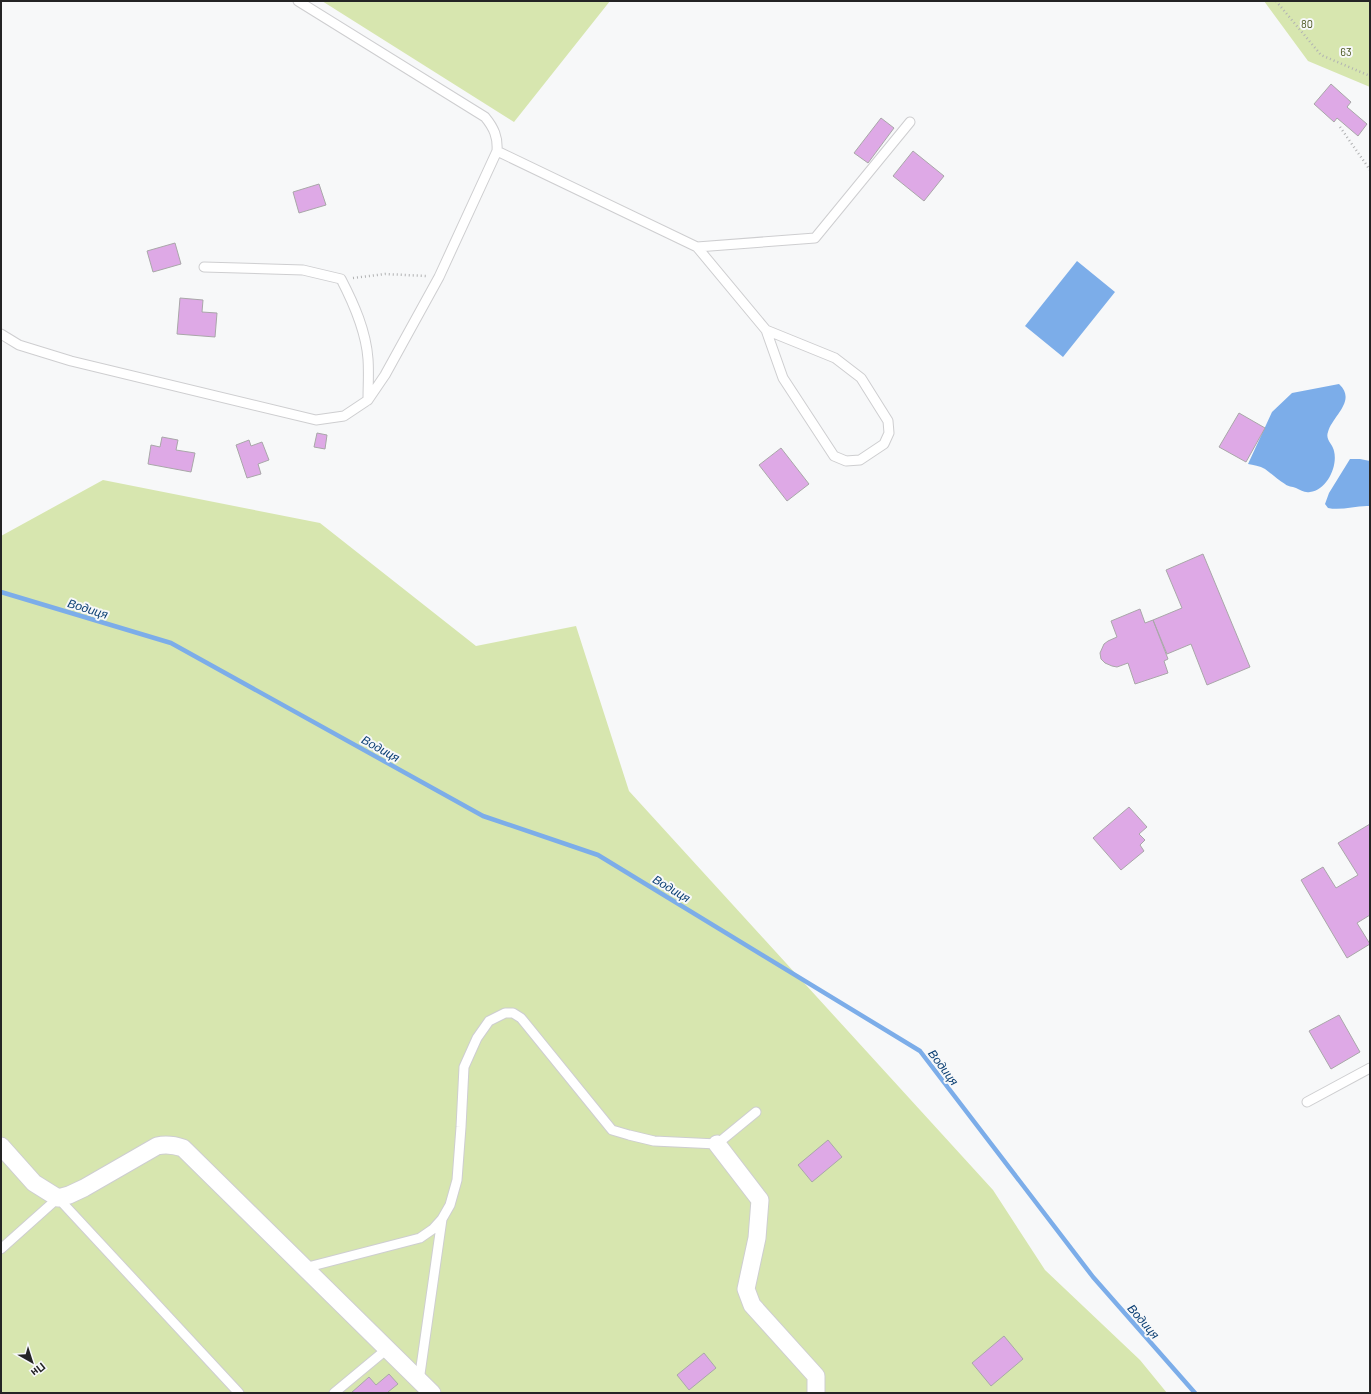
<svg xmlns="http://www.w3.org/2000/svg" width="1371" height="1394" viewBox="0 0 1371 1394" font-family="Barlow,sans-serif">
  <rect width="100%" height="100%" fill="#f7f8f9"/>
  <path fill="#d7e6af" d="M 322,1 L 610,1 L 514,122 Z
    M 1264,1 L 1370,1 L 1370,87 L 1308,61 Z
    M 103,480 L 320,523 L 476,646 L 576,626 L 629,791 L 993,1190 L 1045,1270 L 1140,1360 L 1167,1393 L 1,1393 L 1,536 Z"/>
  <path fill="#7cade9" d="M 1077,261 L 1115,292 L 1063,357 L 1025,326 Z
    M 1339,384 C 1357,401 1333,415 1328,432 C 1325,440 1333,444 1334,451 C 1338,466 1327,490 1310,492 C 1304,493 1301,490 1296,488 C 1292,486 1288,487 1285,484 C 1278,480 1272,474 1265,469 C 1260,466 1253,465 1248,464 L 1272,412 L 1292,393 Z
    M 1350,459 L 1360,459 L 1370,461 L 1370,506 C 1356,505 1342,511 1328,508 L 1325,504 L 1329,493 Z"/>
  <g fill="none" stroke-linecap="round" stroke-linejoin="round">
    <path stroke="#7cade9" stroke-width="4.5" d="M 1,592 L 171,643 L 483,816 L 598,855 L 920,1051 L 1093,1277 L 1195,1393"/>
  </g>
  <path fill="#dea9e6" stroke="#a9a7a9" d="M 1331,84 L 1351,102 L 1347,107 L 1367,124 L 1358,136 L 1337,118 L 1334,122 L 1314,104 Z
    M 881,118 L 894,128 L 868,163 L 854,153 Z
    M 913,151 L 944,176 L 924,201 L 893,176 Z
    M 319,184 L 326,205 L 299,213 L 293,192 Z
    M 175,243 L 181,264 L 153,272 L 147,251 Z
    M 180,298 L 203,300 L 202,312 L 217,313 L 215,337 L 177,334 Z
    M 1239,413 L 1265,428 L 1246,462 L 1219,447 Z
    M 317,433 L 327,435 L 325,449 L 314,447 Z
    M 162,437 L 178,440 L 176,450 L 195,453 L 191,472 L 148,464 L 151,445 L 160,447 Z
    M 249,440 L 251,446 L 262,442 L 269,460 L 258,464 L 261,474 L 247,478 L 236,445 Z
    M 781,448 L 809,484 L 787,501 L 759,465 Z
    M 1203,554 L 1250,667 L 1207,685 L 1191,644 L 1167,654 L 1153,620 L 1182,608 L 1166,570 Z
    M 1140,609 L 1145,623 L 1153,620 L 1168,659 L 1164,661 L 1168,673 L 1135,684 L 1128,663 L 1117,667 L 1112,666 L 1105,663 L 1101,659 L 1100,653 L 1104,644 L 1108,641 L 1117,637 L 1111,621 Z
    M 1129,807 L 1147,827 L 1139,834 L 1145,840 L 1140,845 L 1144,851 L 1121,870 L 1093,838 Z
    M 1370,824 L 1370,915 L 1357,923 L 1370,944 L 1347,958 L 1301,880 L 1323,867 L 1336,888 L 1358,875 L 1338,843 Z
    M 1339,1015 L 1360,1052 L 1331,1069 L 1309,1031 Z
    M 828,1140 L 842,1157 L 812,1182 L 798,1165 Z
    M 1004,1336 L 1023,1359 L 991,1386 L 972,1363 Z
    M 704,1353 L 716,1368 L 689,1390 L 677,1375 Z
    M 389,1374 L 398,1384 L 388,1392 L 389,1393 L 351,1393 L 369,1377 L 376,1385 Z"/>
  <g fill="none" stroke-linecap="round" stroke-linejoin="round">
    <defs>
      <path id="service" d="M 497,151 L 697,247 L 815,238 L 910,122
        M 697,247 L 766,330 L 783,378 L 834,456 L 846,461 L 860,460 L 884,444 L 889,433 L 888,421 L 861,378 L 835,358 L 766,330
        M 204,267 L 303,270 L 341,279 C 354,304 366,331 368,359 C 369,372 368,386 368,400
        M 1,334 L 19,345 L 71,361 L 316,420 L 344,416 L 368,400 L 385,375 L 439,277 L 497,151 C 498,137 494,128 485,117 L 298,1
        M 1307,1102 L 1370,1068
        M 1,1249 L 58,1198 L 239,1393
        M 304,1268 L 420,1238 L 433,1229 L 442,1219 L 450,1205 L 457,1180 L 461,1127 L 464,1067 L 477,1038 L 489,1021 L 505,1013 L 513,1013 L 521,1018 L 612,1130 L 629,1135 L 654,1141 L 717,1144 L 756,1112
        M 419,1381 L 442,1219
        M 334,1393 L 387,1349"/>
      <path id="minor" d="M 717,1144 L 760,1200 L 757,1238 L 746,1289 L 752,1305 L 816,1376 L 816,1393
        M 1,1146 L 34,1183 L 58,1198 L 69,1195 L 84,1188 L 157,1146 C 166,1144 174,1145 183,1148 L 432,1393"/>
    </defs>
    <use href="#service" stroke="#ceced0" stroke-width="11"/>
    <use href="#minor" stroke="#ceced0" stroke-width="19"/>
    <path stroke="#b1b2b3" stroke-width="2.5" stroke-dasharray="1 3" stroke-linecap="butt" d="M 1276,1 L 1321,55 L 1370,76
      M 1340,127 L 1370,170
      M 353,278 L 385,274 L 426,276"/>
    <use href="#service" stroke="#fff" stroke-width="9"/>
    <use href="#minor" stroke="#fff" stroke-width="17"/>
  </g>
  <g text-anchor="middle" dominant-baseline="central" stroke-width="4" stroke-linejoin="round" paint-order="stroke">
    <g font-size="11" fill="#4a561f" stroke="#f7f8f9">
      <text x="1307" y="23">80</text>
      <text x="1346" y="51">63</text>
    </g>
    <g font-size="12" font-style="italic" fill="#0b3f74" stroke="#f7f8f9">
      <text transform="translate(88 608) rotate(17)">Водиця</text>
      <text transform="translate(381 748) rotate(29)">Водиця</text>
      <text transform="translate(672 888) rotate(31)">Водиця</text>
      <text transform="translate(944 1067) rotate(53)">Водиця</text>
      <text transform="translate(1144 1321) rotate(49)">Водиця</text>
    </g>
  </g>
  <rect width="1371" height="1394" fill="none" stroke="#242425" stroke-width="4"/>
  <g transform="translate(32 1362) rotate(141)" stroke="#f7f8f9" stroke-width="3" paint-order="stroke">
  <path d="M0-3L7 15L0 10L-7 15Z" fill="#242425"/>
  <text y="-6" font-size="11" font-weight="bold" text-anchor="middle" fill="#242425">Пн</text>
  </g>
</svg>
